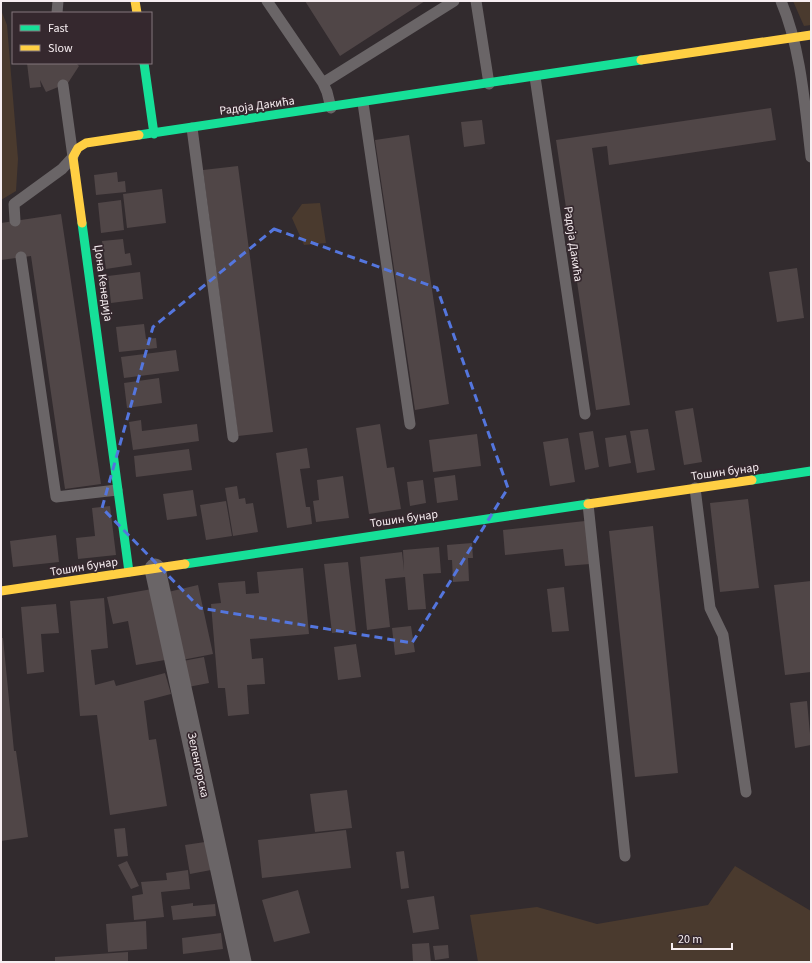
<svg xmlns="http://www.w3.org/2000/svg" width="812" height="963" viewBox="0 0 812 963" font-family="'Source Sans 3',sans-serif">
  <rect width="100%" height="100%" fill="#322b2e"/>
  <path fill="#4a3a2e" d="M 793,1 L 811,1 L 811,25 L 804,26 Z
    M 1,10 L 7,25 L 18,159 L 16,191 L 1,200 Z
    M 320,203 L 326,243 L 304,245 L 292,218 L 302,204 Z
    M 735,866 L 811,911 L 811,962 L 478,962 L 470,915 L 537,907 L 597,924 L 708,905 Z"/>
  <path fill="#504647" d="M 305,1 L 425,1 L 340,56 Z
    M 27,63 L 76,63 L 79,66 L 68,83 L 46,92 L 40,80 L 41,87 L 30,88 Z
    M 771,108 L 776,140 L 609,165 L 607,146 L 592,148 L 630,405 L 596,410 L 556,140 Z
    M 482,120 L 485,144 L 464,147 L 461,122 Z
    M 409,135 L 449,404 L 415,410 L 375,140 Z
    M 238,166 L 273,432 L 238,436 L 203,170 Z
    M 117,172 L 118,182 L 125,181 L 126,192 L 96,195 L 94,175 Z
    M 162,189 L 166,223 L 127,228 L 123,194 Z
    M 121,200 L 124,230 L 101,233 L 98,203 Z
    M 61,214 L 101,484 L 65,489 L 31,256 L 1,260 L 1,223 Z
    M 123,239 L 125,254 L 130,253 L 132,265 L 106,269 L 102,241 Z
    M 797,268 L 804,318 L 777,322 L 769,272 Z
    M 140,272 L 143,299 L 111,303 L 108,276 Z
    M 144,324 L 146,339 L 156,338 L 157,348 L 119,352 L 116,327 Z
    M 176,350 L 179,371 L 124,378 L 121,357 Z
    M 159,378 L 162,403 L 127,408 L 124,383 Z
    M 693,408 L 702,462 L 684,465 L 675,411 Z
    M 141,420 L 142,431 L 197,424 L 199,441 L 133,450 L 129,422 Z
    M 380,424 L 387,468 L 394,467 L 401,509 L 369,514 L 356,428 Z
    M 648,429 L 655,470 L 637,473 L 630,431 Z
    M 593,431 L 599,467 L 585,470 L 579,433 Z
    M 477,434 L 481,466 L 433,472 L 429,440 Z
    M 626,435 L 631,463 L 609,467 L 605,438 Z
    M 568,438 L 575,482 L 550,486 L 543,442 Z
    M 307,448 L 310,468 L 300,469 L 306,507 L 310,507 L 312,524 L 287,528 L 276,453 Z
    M 189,449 L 192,470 L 136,477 L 134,456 Z
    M 455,475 L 458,500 L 437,503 L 434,478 Z
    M 343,476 L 349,518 L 316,522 L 313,501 L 319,500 L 317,480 Z
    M 423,480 L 426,503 L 410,506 L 407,482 Z
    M 237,486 L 239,499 L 245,498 L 246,504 L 253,503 L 258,532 L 233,536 L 225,488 Z
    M 193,490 L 197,516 L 167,520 L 163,494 Z
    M 748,499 L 759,588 L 720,592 L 710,503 Z
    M 226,501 L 232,536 L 206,540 L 200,505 Z
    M 110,506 L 116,555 L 78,559 L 76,538 L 95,536 L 92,508 Z
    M 585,521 L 590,564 L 565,566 L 563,549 L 505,555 L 503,530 Z
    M 653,526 L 678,773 L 635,777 L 609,531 Z
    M 56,535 L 59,562 L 13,567 L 10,541 Z
    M 472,543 L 473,558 L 468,558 L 469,581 L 453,582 L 452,560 L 448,560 L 447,545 Z
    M 439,547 L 441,573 L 423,574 L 426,609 L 408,610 L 405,577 L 385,579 L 390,627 L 367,630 L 360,557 L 402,552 L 404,571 L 403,550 Z
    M 348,562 L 356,631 L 332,633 L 324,564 Z
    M 303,568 L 309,634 L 250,639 L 252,659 L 263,658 L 265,684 L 247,685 L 249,714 L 228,716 L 225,688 L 218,688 L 211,604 L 221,603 L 218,583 L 245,581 L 246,594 L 259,593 L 257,572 Z
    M 811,581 L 811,672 L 785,675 L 774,585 Z
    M 198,585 L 213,654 L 182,660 L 168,592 Z
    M 564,587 L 569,631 L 552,632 L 547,589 Z
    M 152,589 L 165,660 L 136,665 L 128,621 L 113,624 L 107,597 Z
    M 104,598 L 108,648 L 91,650 L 95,685 L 114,680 L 116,686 L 165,673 L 171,694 L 144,701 L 149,740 L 156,739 L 167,806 L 110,815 L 97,715 L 80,716 L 70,601 Z
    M 56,604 L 59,633 L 41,634 L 44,672 L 27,674 L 21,607 Z
    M 411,626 L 415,652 L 395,655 L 392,628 Z
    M 1,638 L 3,638 L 14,751 L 16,751 L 28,837 L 1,841 Z
    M 356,644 L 361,677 L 338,680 L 334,647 Z
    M 204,657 L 209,683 L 188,687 L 183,661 Z
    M 807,701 L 811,745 L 795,748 L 790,703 Z
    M 347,790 L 352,828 L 315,832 L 310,794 Z
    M 125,828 L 128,856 L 117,857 L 114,829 Z
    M 346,830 L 351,868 L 262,878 L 258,840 Z
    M 205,842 L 211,870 L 190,874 L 185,845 Z
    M 404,851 L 409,888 L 401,889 L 396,852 Z
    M 127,861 L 139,886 L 131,889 L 118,865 Z
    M 188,870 L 190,889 L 161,892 L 164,917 L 134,920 L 132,896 L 143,894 L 141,882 L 167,880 L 166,873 Z
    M 298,890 L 310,933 L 274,942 L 262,900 Z
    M 434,896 L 439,929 L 413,933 L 407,900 Z
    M 193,903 L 193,906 L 215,904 L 216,916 L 173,920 L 171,906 Z
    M 146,921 L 147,949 L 108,952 L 106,924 Z
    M 221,933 L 223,949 L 183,954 L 182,938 Z
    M 429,943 L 431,962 L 413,962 L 412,944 Z
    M 448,945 L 449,958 L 435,960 L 433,946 Z
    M 128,952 L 128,962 L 55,962 L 55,957 Z"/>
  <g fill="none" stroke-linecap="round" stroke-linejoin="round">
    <path stroke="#6a6567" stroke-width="11" d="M 267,1 L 323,83 L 454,1
      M 476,1 L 489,84
      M 781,1 C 801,48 805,107 811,157
      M 57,13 L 58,1
      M 535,77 L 585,414
      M 323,83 L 327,92 L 331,108
      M 363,103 L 410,424
      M 192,128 L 233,437
      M 15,221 L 14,204 L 62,169 L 73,157 L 63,85
      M 21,257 L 56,497 L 117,490
      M 695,488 L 710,608 L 723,635 L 746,792
      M 588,504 L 625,856"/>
    <path stroke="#6a6567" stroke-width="21" d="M 155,569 L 241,962"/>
    <path stroke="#16e098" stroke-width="9" d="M 144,63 L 154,134
      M 139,135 L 641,60
      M 82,223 L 129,572
      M 752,480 L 811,471
      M 185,564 L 588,504"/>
    <path stroke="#ffcf43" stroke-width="9" d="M 135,1 L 137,13
      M 641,60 L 811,35
      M 82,223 L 73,157 L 78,148 L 86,143 L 139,135
      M 588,504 L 752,480
      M 1,591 L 185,564"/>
  </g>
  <path fill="none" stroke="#5476de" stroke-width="3" stroke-dasharray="8 5" stroke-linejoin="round" d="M 274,229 L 437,288 L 508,488 L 412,643 L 200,608 L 102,508 L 153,327 Z"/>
  <g text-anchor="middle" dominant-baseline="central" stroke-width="3.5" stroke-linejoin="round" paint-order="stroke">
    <g font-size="12" fill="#f7eef1" stroke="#35282e">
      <text transform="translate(257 106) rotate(-8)">Радоја Дакића</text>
      <text transform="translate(573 244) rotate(82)">Радоја Дакића</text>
      <text transform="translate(103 283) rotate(82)">Џона Кенедија</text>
      <text transform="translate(725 472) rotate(-8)">Тошин бунар</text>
      <text transform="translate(404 519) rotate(-8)">Тошин бунар</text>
      <text transform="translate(84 567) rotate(-9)">Тошин бунар</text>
      <text transform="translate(198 765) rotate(78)">Зеленгорска</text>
    </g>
  </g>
  <rect width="812" height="963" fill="none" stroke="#f7eef1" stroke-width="4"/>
  <rect x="12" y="12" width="140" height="52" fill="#35282e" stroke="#83777c"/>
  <rect x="20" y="25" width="20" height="6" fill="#16e098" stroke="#83777c"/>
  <text x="48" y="32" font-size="12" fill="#f7eef1">Fast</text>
  <rect x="20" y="45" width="20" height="6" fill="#ffcf43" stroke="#83777c"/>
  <text x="48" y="52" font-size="12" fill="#f7eef1">Slow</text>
  <path d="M672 943v6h60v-6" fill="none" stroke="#f7eef1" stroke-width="2"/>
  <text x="678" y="943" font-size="12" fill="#f7eef1" stroke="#35282e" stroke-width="3" paint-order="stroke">20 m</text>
</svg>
